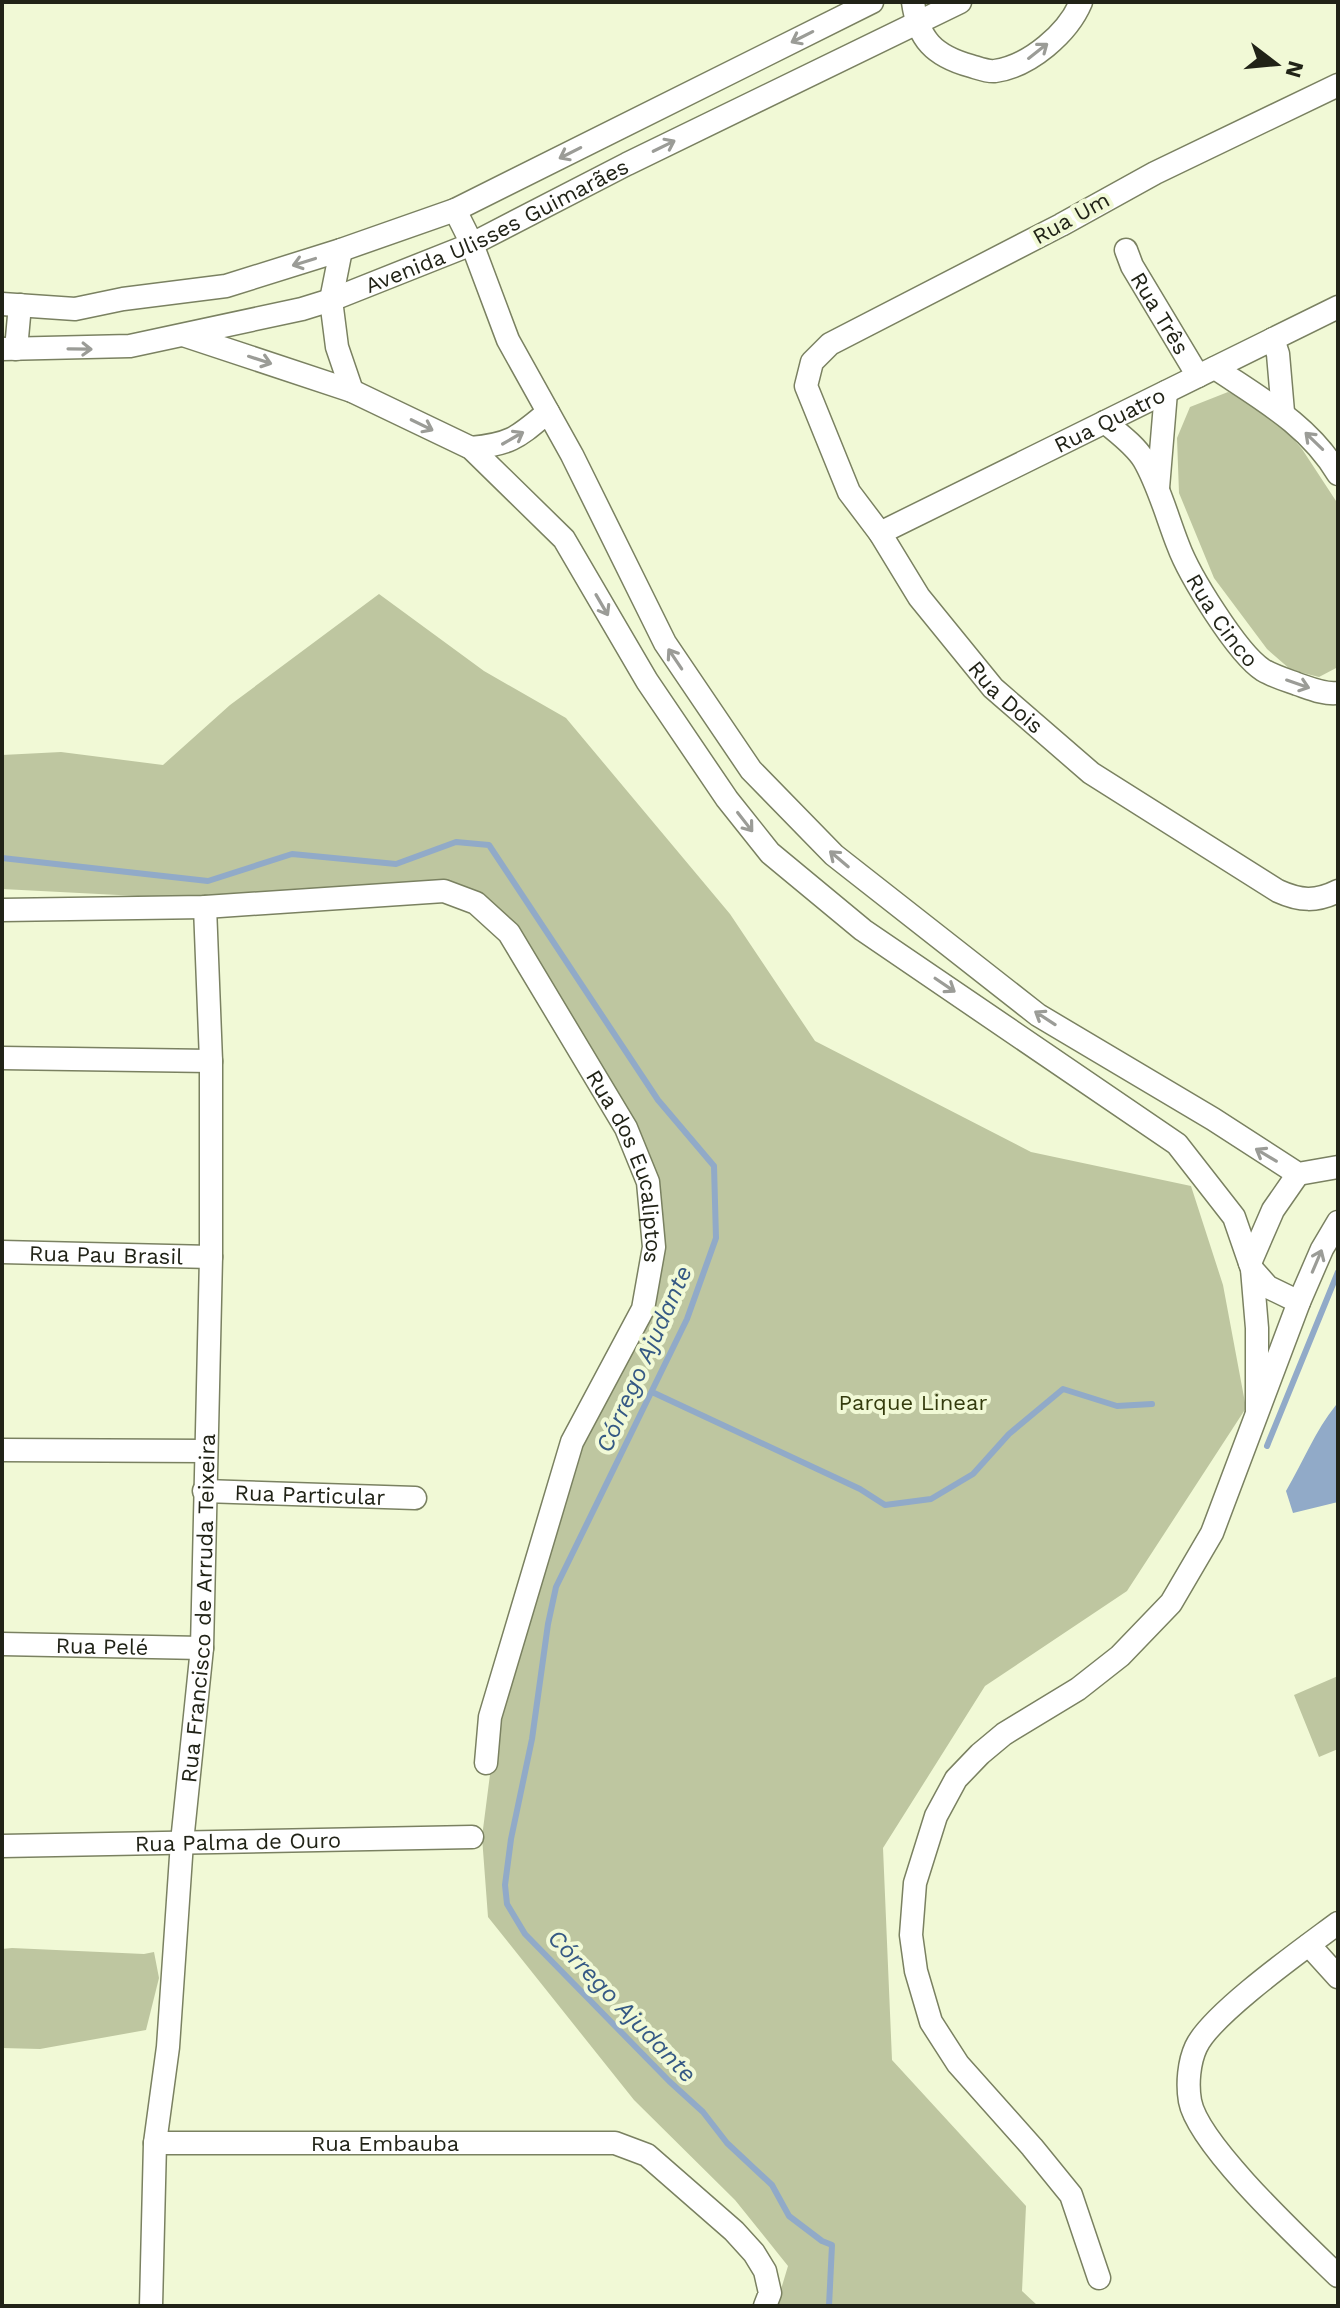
<svg xmlns="http://www.w3.org/2000/svg" width="1340" height="2308" viewBox="0 0 1340 2308" font-family="'Work Sans',sans-serif">
  <rect width="100%" height="100%" fill="#f1f9d6"/>
  <path fill="#bec6a0" d="M 1228,392 L 1267,408 L 1302,449 L 1338,504 L 1338,667 L 1319,677 L 1291,670 L 1267,649 L 1214,578 L 1179,493 L 1177,438 L 1190,407 Z
    M 379,594 L 484,671 L 566,718 L 730,914 L 815,1041 L 1031,1152 L 1191,1186 L 1223,1285 L 1246,1408 L 1127,1591 L 985,1686 L 883,1848 L 892,2060 L 1026,2206 L 1022,2291 L 1038,2306 L 776,2306 L 788,2266 L 735,2200 L 634,2100 L 488,1917 L 482,1837 L 497,1720 L 579,1445 L 650,1312 L 655,1185 L 481,901 L 215,900 L 2,889 L 2,755 L 61,752 L 163,765 L 230,705 Z
    M 1338,1676 L 1338,1749 L 1319,1757 L 1294,1695 Z
    M 12,1948 L 144,1954 L 154,1952 L 159,1978 L 146,2030 L 40,2049 L 2,2048 L 2,1949 Z"/>
  <path fill="#91aac8" d="M 1336,1405 L 1338,1502 L 1293,1513 L 1286,1491 C 1303,1462 1315,1431 1336,1405 Z"/>
  <g fill="none" stroke-linecap="round" stroke-linejoin="round">
    <path stroke="#91aac8" stroke-width="6" d="M 2,858 L 208,881 L 292,854 L 396,864 L 456,842 L 489,845 L 658,1100 L 714,1166 L 716,1238 L 687,1319 L 556,1587 L 548,1624 L 532,1739 L 511,1839 L 505,1885 L 507,1904 L 525,1934 L 669,2081 L 703,2112 L 727,2143 L 772,2185 L 789,2216 L 822,2241 L 832,2245 L 829,2306
      M 652,1392 L 860,1489 L 885,1505 L 931,1499 L 973,1474 L 1009,1434 L 1063,1389 L 1117,1406 L 1152,1404
      M 1267,1446 L 1338,1272"/>
    <defs>
      <g id="minor">
        <path d="M 913,2 C 918,39 934,56 971,66 C 978,68 988,72 995,71 C 1030,66 1068,33 1081,2"/>
        <path id="s1" d="M 1338,85 L 1155,173 L 1061,225 L 830,344 L 812,362 L 806,386 L 849,492 L 880,533 L 919,597 L 993,688 L 1091,773 L 1278,891 C 1300,901 1316,902 1338,891"/>
        <path d="M 455,210 L 472,244 L 508,340 L 572,455 L 665,643 L 751,770 L 834,855 L 1038,1015 L 1213,1119 L 1298,1174 L 1338,1167"/>
        <path d="M 341,250 L 331,300 L 337,347 L 352,391"/>
        <path id="s2" d="M 1126,250 L 1132,266 L 1198,376"/>
        <path d="M 2,304 L 75,309 L 123,299 L 226,286 L 341,250 L 455,210 L 872,2"/>
        <path d="M 186,336 L 352,391 L 471,448 L 564,539 L 647,681 L 727,799 L 770,853 L 863,930 L 1177,1144 L 1234,1217 L 1252,1269 L 1257,1328 L 1257,1410"/>
        <path d="M 1273,339 L 1278,354 L 1283,412"/>
        <path id="s3" d="M 2,349 L 130,346 L 302,309 L 331,300 L 472,244 L 627,164 L 960,2"/>
        <path d="M 16,349 L 20,305"/>
        <path d="M 1215,368 C 1261,399 1309,425 1338,474"/>
        <path id="s4" d="M 1105,422 C 1118,433 1135,445 1144,460 C 1159,486 1167,517 1178,545 C 1189,575 1237,653 1263,670 C 1273,676 1286,680 1297,684 C 1309,688 1325,695 1338,693"/>
        <path d="M 471,448 C 512,444 518,437 548,412"/>
        <path d="M 1158,488 L 1166,392"/>
        <path id="s5" d="M 880,533 L 1338,307"/>
        <path id="s6" d="M 2,910 L 205,907 L 444,891 L 476,903 L 509,933 L 626,1128 L 648,1182 L 654,1247 L 643,1309 L 572,1442 L 490,1717 L 486,1763"/>
        <path d="M 2,1058 L 211,1061"/>
        <path id="s7" d="M 2,1252 L 211,1257"/>
        <path d="M 1250,1263 L 1273,1210 L 1298,1174"/>
        <path d="M 1252,1269 L 1268,1287 L 1299,1302"/>
        <path d="M 2,1450 L 206,1451"/>
        <path id="s8" d="M 204,1491 L 415,1498"/>
        <path id="s9" d="M 2,1644 L 202,1648"/>
        <path id="s10" d="M 2,1846 L 472,1837"/>
        <path d="M 1338,1923 C 1306,1947 1211,2014 1196,2047 C 1189,2062 1187,2084 1190,2101 C 1198,2145 1303,2242 1338,2276"/>
        <path d="M 1309,1945 L 1338,1977"/>
        <path id="s11" d="M 155,2143 L 615,2143 L 647,2155 L 734,2231 L 754,2253 L 765,2271 L 770,2293 L 765,2306"/>
        <path d="M 1099,2278 L 1071,2195 L 1032,2147 L 958,2064 L 931,2022 L 916,1971 L 911,1935 L 915,1883 L 936,1816 L 956,1779 L 980,1754 L 1004,1734 L 1078,1689 L 1120,1656 L 1171,1603 L 1212,1533 L 1299,1302 L 1322,1249 L 1338,1222"/>
        <path id="s12" d="M 151,2306 L 155,2143 L 168,2047 L 182,1842 L 202,1648 L 211,1257 L 211,1061 L 205,907"/>
      </g>
    </defs>
    <use href="#minor" stroke="#7a8161" stroke-width="25"/>
    <use href="#minor" stroke="#fff" stroke-width="22"/>
  </g>
  <defs><path id="oneway-shaft" d="M-6 0H5M1.5-3L5.5 0L1.5 3" fill="none" stroke-width="1.6" stroke-linecap="round" stroke-linejoin="round" transform="scale(2)"/></defs>
  <g stroke="#9b9c97">
    <use href="#oneway-shaft" transform="translate(802 37) rotate(153)"/>
    <use href="#oneway-shaft" transform="translate(1038 51) rotate(-38)"/>
    <use href="#oneway-shaft" transform="translate(664 146) rotate(-26)"/>
    <use href="#oneway-shaft" transform="translate(570 153) rotate(153)"/>
    <use href="#oneway-shaft" transform="translate(304 262) rotate(163)"/>
    <use href="#oneway-shaft" transform="translate(80 349) rotate(1)"/>
    <use href="#oneway-shaft" transform="translate(260 360) rotate(18)"/>
    <use href="#oneway-shaft" transform="translate(422 425) rotate(26)"/>
    <use href="#oneway-shaft" transform="translate(513 438) rotate(-30)"/>
    <use href="#oneway-shaft" transform="translate(1314 441) rotate(-136)"/>
    <use href="#oneway-shaft" transform="translate(602 605) rotate(60)"/>
    <use href="#oneway-shaft" transform="translate(675 659) rotate(-124)"/>
    <use href="#oneway-shaft" transform="translate(1298 684) rotate(19)"/>
    <use href="#oneway-shaft" transform="translate(745 822) rotate(52)"/>
    <use href="#oneway-shaft" transform="translate(839 859) rotate(-140)"/>
    <use href="#oneway-shaft" transform="translate(945 985) rotate(34)"/>
    <use href="#oneway-shaft" transform="translate(1045 1018) rotate(-147)"/>
    <use href="#oneway-shaft" transform="translate(1266 1155) rotate(-149)"/>
    <use href="#oneway-shaft" transform="translate(1317 1261) rotate(-67)"/>
  </g>
  <g text-anchor="middle" dominant-baseline="central" stroke-width="8" stroke-linejoin="round" paint-order="stroke">
    <g font-size="22" fill="#212317" stroke="#f1f9d6">
      <text transform="translate(1071 218) rotate(-29)">Rua Um</text>
      <text stroke="none"><textPath href="#s3" startOffset="516">Avenida Ulisses Guimarães</textPath></text>
      <text stroke="none"><textPath href="#s2" startOffset="72">Rua Três</textPath></text>
      <text stroke="none"><textPath href="#s5" startOffset="256">Rua Quatro</textPath></text>
      <text stroke="none"><textPath href="#s4" startOffset="234">Rua Cinco</textPath></text>
      <text stroke="none"><textPath href="#s1" startOffset="994">Rua Dois</textPath></text>
      <text stroke="none"><textPath href="#s6" startOffset="786">Rua dos Eucaliptos</textPath></text>
      <text stroke="none"><textPath href="#s7" startOffset="104">Rua Pau Brasil</textPath></text>
      <text stroke="none"><textPath href="#s8" startOffset="106">Rua Particular</textPath></text>
      <text stroke="none"><textPath href="#s12" startOffset="700">Rua Francisco de Arruda Teixeira</textPath></text>
      <text stroke="none"><textPath href="#s9" startOffset="100">Rua Pelé</textPath></text>
      <text stroke="none"><textPath href="#s10" startOffset="236">Rua Palma de Ouro</textPath></text>
      <text stroke="none"><textPath href="#s11" startOffset="230">Rua Embauba</textPath></text>
    </g>
    <g font-size="22" fill="#343b0d" stroke="#f1f9d6">
      <text x="913" y="1402">Parque Linear</text>
    </g>
    <g font-size="24" font-style="italic" fill="#355984" stroke="#f1f9d6">
      <text transform="translate(644 1359) rotate(-66)">Córrego Ajudante</text>
      <text transform="translate(622 2006) rotate(46)">Córrego Ajudante</text>
    </g>
  </g>
  <rect width="1340" height="2308" fill="none" stroke="#212317" stroke-width="8"/>
  <g transform="translate(1276 64) rotate(106)" stroke="#f1f9d6" stroke-width="6" paint-order="stroke">
  <path d="M0-6L14 30L0 20L-14 30Z" fill="#212317"/>
  <text y="-12" font-size="22" font-weight="bold" text-anchor="middle" fill="#212317">N</text>
  </g>
</svg>
